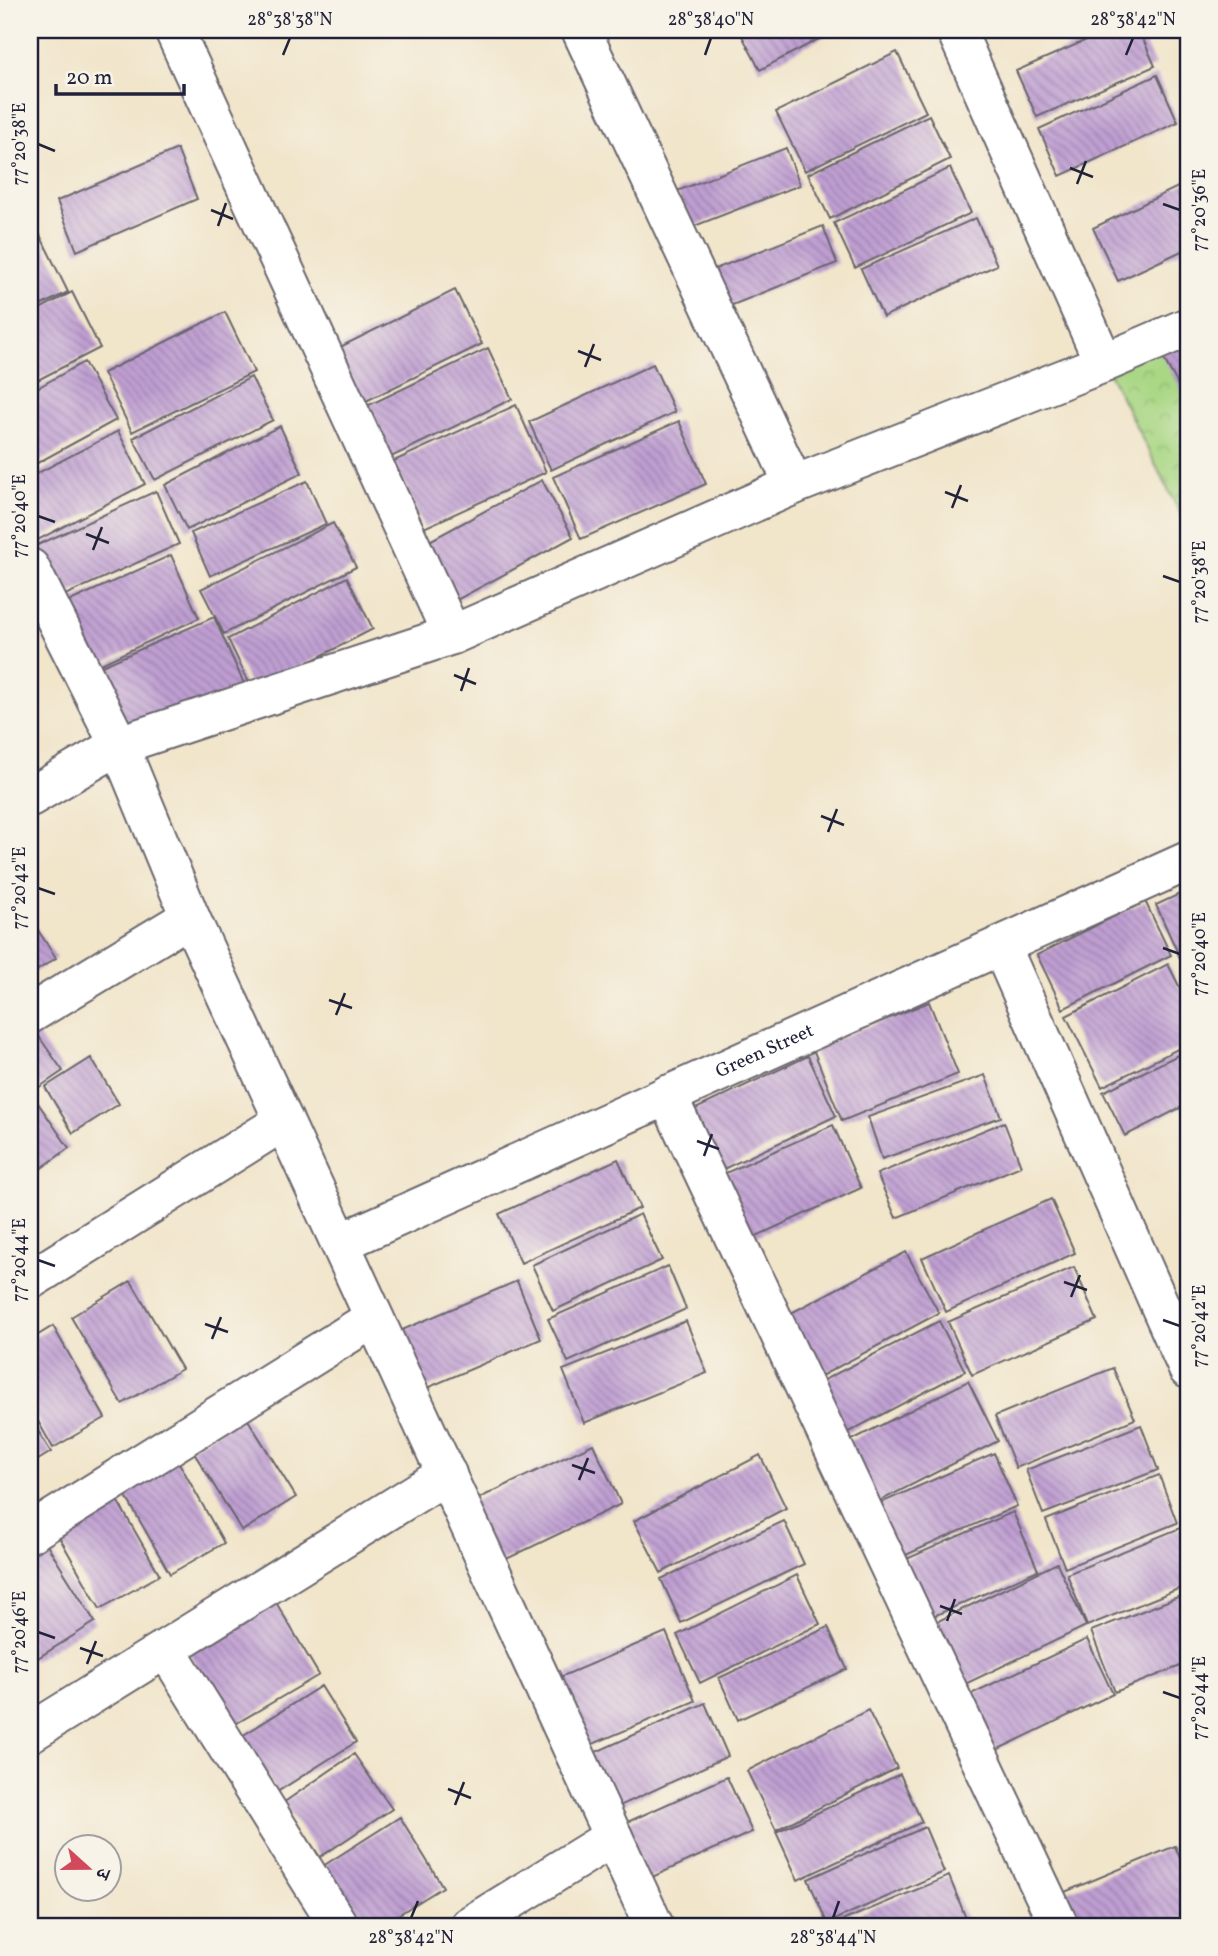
<svg xmlns="http://www.w3.org/2000/svg" width="1218" height="1956" viewBox="0 0 1218 1956" font-family="Vollkorn,'Noto Serif Devanagari',serif">
  <defs>
    <pattern id="park-crowns" width="20" height="18" patternUnits="userSpaceOnUse" patternTransform="scale(1.75)"><rect width="20" height="18" fill="#a9d784"/><path d="M2 6a3 3 0 1 1 6 0M12 15a3 3 0 1 1 6 0" fill="none" stroke="#91b873"/></pattern>
    <pattern id="building-back-hatch" width="6" height="6" patternUnits="userSpaceOnUse" patternTransform="scale(1.75)"><rect width="6" height="6" fill="#bf9fd2"/><path d="M-1 5l2 2M0 0l6 6M5-1l2 2" fill="none" stroke="#9b81ac"/></pattern>
  </defs>
  <rect width="100%" height="100%" fill="#f7f3e8"/>
  <filter id="ink" filterUnits="userSpaceOnUse"><feTurbulence type="fractalNoise" baseFrequency=".0143" numOctaves="2"/><feDisplacementMap in="SourceGraphic" scale="14" xChannelSelector="R" yChannelSelector="G"/><feConvolveMatrix kernelMatrix="1 2 1 2 8 2 1 2 1" color-interpolation-filters="sRGB"/></filter>
  <filter id="wash" filterUnits="userSpaceOnUse"><feTurbulence type="fractalNoise" baseFrequency=".00686" numOctaves="4" result="noise"/><feDisplacementMap in="SourceGraphic" scale="28" xChannelSelector="R" yChannelSelector="G"/><feGaussianBlur stdDeviation="1.57" result="paint"/><feColorMatrix in="noise" values="0 0 0 0 0 0 0 0 0 0 0 0 0 0 0 0 0 1.4 0 .05"/><feComposite in="paint" operator="in"/></filter>
  <g filter="url(#wash)">
    <rect width="100%" height="100%" fill="#f1e5ca"/>
    <path fill="url(#park-crowns)" stroke="#667c60" stroke-width="2" d="M 1188,327 L 1188,529 L 1104,363 Z"/>
    <g id="blocks">
      <path fill="url(#building-back-hatch)" d="M 739,30 L 836,30 L 760,70 Z
        M 1109,30 L 1139,30 L 1155,66 L 1037,117 L 1016,71 Z
        M 897,52 L 926,112 L 805,171 L 776,112 Z
        M 1157,75 L 1178,122 L 1060,176 L 1039,129 Z
        M 929,115 L 950,159 L 830,219 L 808,174 Z
        M 786,148 L 800,185 L 692,227 L 677,191 Z
        M 177,149 L 197,199 L 77,251 L 57,201 Z
        M 950,168 L 971,213 L 855,268 L 834,223 Z
        M 1188,182 L 1188,248 L 1118,281 L 1093,228 Z
        M 976,218 L 997,265 L 883,317 L 861,269 Z
        M 823,226 L 837,263 L 730,306 L 715,269 Z
        M 38,231 L 68,292 L 30,311 L 30,235 Z
        M 455,290 L 482,344 L 358,405 L 332,351 Z
        M 72,292 L 100,348 L 30,384 L 30,314 Z
        M 225,312 L 254,372 L 132,432 L 103,373 Z
        M 1188,327 L 1188,402 L 1154,342 Z
        M 488,348 L 512,399 L 389,458 L 365,407 Z
        M 84,362 L 116,420 L 30,467 L 30,392 Z
        M 653,364 L 675,412 L 551,470 L 529,422 Z
        M 251,377 L 273,420 L 155,480 L 133,438 Z
        M 516,405 L 546,472 L 424,528 L 394,461 Z
        M 679,421 L 706,484 L 581,539 L 553,477 Z
        M 280,426 L 302,473 L 187,530 L 165,485 Z
        M 118,431 L 145,484 L 32,543 L 30,477 Z
        M 542,480 L 573,537 L 455,601 L 424,544 Z
        M 307,481 L 326,524 L 210,576 L 191,533 Z
        M 156,491 L 179,544 L 54,600 L 31,548 Z
        M 333,523 L 356,567 L 224,634 L 201,589 Z
        M 171,555 L 199,618 L 86,671 L 57,607 Z
        M 347,577 L 373,629 L 253,691 L 228,639 Z
        M 214,617 L 245,686 L 126,739 L 95,669 Z
        M 1188,890 L 1188,956 L 1181,960 L 1156,905 Z
        M 1145,901 L 1171,955 L 1063,1009 L 1037,955 Z
        M 30,918 L 56,958 L 30,975 Z
        M 1168,964 L 1188,1004 L 1188,1044 L 1102,1087 L 1066,1016 Z
        M 929,1002 L 958,1074 L 842,1121 L 813,1049 Z
        M 30,1024 L 63,1071 L 38,1088 L 30,1077 Z
        M 1188,1050 L 1188,1104 L 1125,1136 L 1103,1092 Z
        M 808,1056 L 836,1116 L 715,1173 L 687,1113 Z
        M 91,1058 L 119,1104 L 73,1133 L 45,1087 Z
        M 985,1075 L 1001,1117 L 882,1159 L 868,1117 Z
        M 31,1093 L 69,1148 L 32,1175 L 30,1171 Z
        M 1004,1122 L 1021,1166 L 896,1218 L 877,1174 Z
        M 833,1125 L 861,1188 L 741,1243 L 712,1179 Z
        M 618,1159 L 640,1208 L 521,1263 L 499,1214 Z
        M 1051,1199 L 1075,1253 L 946,1312 L 922,1258 Z
        M 640,1214 L 662,1260 L 553,1311 L 532,1265 Z
        M 906,1252 L 939,1313 L 810,1382 L 778,1320 Z
        M 668,1266 L 686,1309 L 568,1362 L 548,1319 Z
        M 1074,1267 L 1097,1320 L 972,1375 L 948,1322 Z
        M 131,1281 L 182,1369 L 122,1404 L 71,1317 Z
        M 517,1281 L 541,1339 L 420,1391 L 395,1333 Z
        M 686,1321 L 707,1373 L 584,1423 L 563,1370 Z
        M 939,1321 L 965,1371 L 839,1437 L 812,1386 Z
        M 53,1326 L 105,1418 L 53,1448 L 30,1407 L 30,1340 Z
        M 1113,1368 L 1135,1419 L 1016,1468 L 995,1416 Z
        M 968,1381 L 998,1441 L 874,1504 L 844,1444 Z
        M 245,1415 L 296,1497 L 242,1531 L 191,1448 Z
        M 30,1418 L 51,1452 L 30,1465 Z
        M 1141,1425 L 1158,1470 L 1043,1514 L 1026,1470 Z
        M 593,1444 L 621,1504 L 498,1563 L 469,1503 Z
        M 994,1453 L 1017,1506 L 890,1562 L 867,1509 Z
        M 760,1455 L 786,1508 L 661,1573 L 634,1521 Z
        M 178,1461 L 224,1543 L 170,1574 L 124,1493 Z
        M 1159,1475 L 1177,1523 L 1065,1568 L 1046,1520 Z
        M 113,1493 L 160,1575 L 100,1609 L 54,1528 Z
        M 1013,1512 L 1038,1570 L 918,1623 L 893,1565 Z
        M 784,1521 L 804,1564 L 681,1623 L 661,1579 Z
        M 1185,1526 L 1188,1535 L 1188,1585 L 1087,1626 L 1067,1574 Z
        M 45,1542 L 95,1622 L 33,1661 L 30,1655 L 30,1552 Z
        M 1057,1563 L 1086,1626 L 957,1688 L 928,1626 Z
        M 797,1575 L 820,1624 L 700,1683 L 677,1635 Z
        M 1188,1593 L 1188,1663 L 1115,1692 L 1091,1631 Z
        M 274,1599 L 319,1675 L 232,1726 L 188,1650 Z
        M 828,1627 L 847,1669 L 738,1720 L 719,1678 Z
        M 666,1632 L 695,1701 L 581,1749 L 553,1680 Z
        M 1087,1639 L 1113,1694 L 982,1757 L 956,1701 Z
        M 321,1686 L 356,1742 L 277,1792 L 242,1736 Z
        M 705,1703 L 728,1756 L 611,1810 L 587,1756 Z
        M 868,1710 L 897,1768 L 776,1830 L 747,1771 Z
        M 354,1754 L 392,1809 L 320,1857 L 283,1803 Z
        M 900,1774 L 922,1822 L 798,1880 L 776,1832 Z
        M 727,1777 L 752,1832 L 648,1879 L 623,1824 Z
        M 400,1817 L 443,1887 L 380,1926 L 360,1926 L 323,1866 Z
        M 925,1827 L 944,1872 L 827,1923 L 808,1879 Z
        M 1175,1846 L 1188,1877 L 1188,1915 L 1163,1926 L 1068,1926 L 1055,1896 Z
        M 949,1876 L 967,1921 L 954,1926 L 838,1926 L 837,1923 Z"/>
    </g>
  </g>
  <g filter="url(#ink)">
    <use href="#blocks" fill-opacity="0" stroke="#6a666d" stroke-width="2"/>
    <g fill="none" stroke-linecap="round" stroke-linejoin="round">
      <defs>
        <g id="minor">
          <path d="M 174,30 L 452,635"/>
          <path d="M 581,30 L 794,485"/>
          <path d="M 956,30 L 1104,363"/>
          <path d="M 30,568 L 119,745 L 190,917 L 654,1926"/>
          <path d="M 30,797 L 119,745 L 452,635 L 794,485 L 1104,363 L 1188,327"/>
          <path d="M 1001,946 L 1188,1369"/>
          <path d="M 30,1014 L 190,917"/>
          <path d="M 667,1095 L 1059,1926"/>
          <path id="s1" d="M 340,1243 L 1188,861"/>
          <path d="M 30,1280 L 284,1121"/>
          <path d="M 30,1533 L 374,1318"/>
          <path d="M 166,1649 L 339,1926"/>
          <path d="M 30,1733 L 447,1474"/>
          <path d="M 469,1926 L 613,1837"/>
        </g>
      </defs>
      <use href="#minor" stroke="#6a666d" stroke-width="42"/>
      <use href="#minor" stroke="#fff" stroke-width="38"/>
    </g>
  </g>
  <path fill="none" stroke="#22223b" stroke-width="2.5" d="M 283,55 L 290,38M 705,55 L 711,38M 1126,55 L 1133,38M 38,144 L 55,151M 1070,168 L 1093,177M 1077,184 L 1086,161M 1163,204 L 1180,210M 211,210 L 233,219M 218,226 L 226,203M 578,351 L 601,360M 585,367 L 594,344M 945,492 L 968,501M 952,508 L 961,485M 38,516 L 55,522M 86,534 L 109,543M 93,550 L 102,527M 1163,576 L 1180,582M 454,675 L 476,684M 461,691 L 469,668M 821,816 L 844,825M 828,832 L 837,809M 38,888 L 55,894M 1163,948 L 1180,954M 329,1000 L 352,1008M 336,1015 L 345,993M 697,1141 L 719,1149M 704,1156 L 712,1134M 38,1260 L 55,1266M 1064,1282 L 1087,1290M 1071,1297 L 1080,1275M 1163,1320 L 1180,1326M 205,1324 L 228,1332M 212,1339 L 221,1317M 572,1465 L 595,1473M 579,1480 L 588,1458M 940,1606 L 962,1614M 947,1621 L 955,1599M 38,1632 L 55,1638M 80,1648 L 103,1656M 87,1664 L 96,1641M 1163,1692 L 1180,1698M 448,1789 L 471,1798M 455,1805 L 464,1782M 411,1918 L 418,1901M 833,1918 L 839,1901"/>
  <g text-anchor="middle" dominant-baseline="central" stroke-width="7" stroke-linejoin="round" paint-order="stroke">
    <g font-size="19" fill="#22223b" stroke="#f7f3e8">
      <text stroke="none"><textPath href="#s1" startOffset="466">Green Street</textPath></text>
    </g>
  </g>
  <rect width="1218" height="1956" fill="none" stroke="#f7f3e8" stroke-width="77"/>
  <g transform="translate(88 1868) rotate(111)"><circle r="33" fill="#f7f3e8" stroke="#a29fa3" stroke-width="2"/>
  <path d="M0-5L12 26L0 18L-12 26Z" fill="#d1495b"/>
  <text y="-10" font-size="19" font-weight="bold" text-anchor="middle" fill="#22223b">उ</text>
  </g>
  <path d="M56 84v10h128v-10" fill="none" stroke="#22223b" stroke-width="3.5"/>
  <text x="66" y="84" font-size="21" fill="#22223b" stroke="#f7f3e8" stroke-width="5" paint-order="stroke">20 m</text>
  <rect x="38" y="38" width="1142" height="1880" fill="none" stroke="#22223b" stroke-width="2.5"/>
  <g font-size="18" text-anchor="middle" fill="#22223b">
    <text x="290" y="25">28°38'38"N</text>
    <text x="711" y="25">28°38'40"N</text>
    <text x="1133" y="25">28°38'42"N</text>
    <text transform="translate(19 144) rotate(-90)" y="6">77°20'38"E</text>
    <text transform="translate(1199 210) rotate(-90)" y="6">77°20'36"E</text>
    <text transform="translate(19 516) rotate(-90)" y="6">77°20'40"E</text>
    <text transform="translate(1199 582) rotate(-90)" y="6">77°20'38"E</text>
    <text transform="translate(19 888) rotate(-90)" y="6">77°20'42"E</text>
    <text transform="translate(1199 954) rotate(-90)" y="6">77°20'40"E</text>
    <text transform="translate(19 1260) rotate(-90)" y="6">77°20'44"E</text>
    <text transform="translate(1199 1326) rotate(-90)" y="6">77°20'42"E</text>
    <text transform="translate(19 1632) rotate(-90)" y="6">77°20'46"E</text>
    <text transform="translate(1199 1698) rotate(-90)" y="6">77°20'44"E</text>
    <text x="411" y="1943">28°38'42"N</text>
    <text x="833" y="1943">28°38'44"N</text>
  </g>
</svg>
